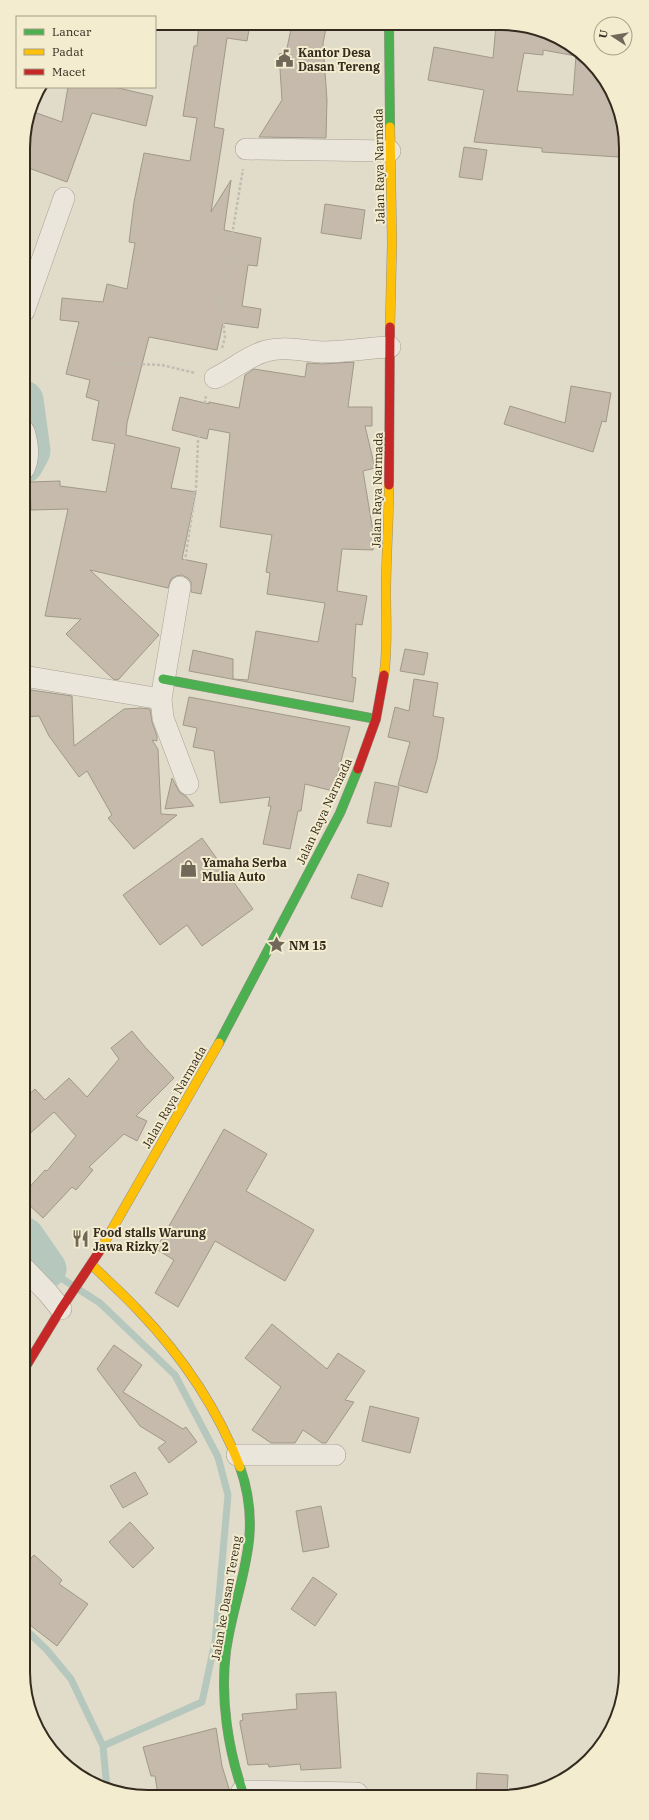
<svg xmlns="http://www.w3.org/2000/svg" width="649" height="1820" viewBox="0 0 649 1820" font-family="'IBM Plex Serif',serif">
  <rect width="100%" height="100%" fill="#e1dcca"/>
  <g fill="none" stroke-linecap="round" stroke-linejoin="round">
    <path stroke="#b6c7bd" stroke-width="7" d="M 47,1269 L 100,1303 L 175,1375 L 218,1457 L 228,1495 L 215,1642 L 202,1702 L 103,1746
      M 25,1629 L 47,1650 L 71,1679 L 103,1746 L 107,1789"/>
    <path stroke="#b6c7bd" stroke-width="39" d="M 24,400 L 31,451 L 24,464
      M 25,1237 L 47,1269"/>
  </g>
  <path fill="#c5baab" stroke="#a1988a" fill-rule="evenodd" d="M 199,23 L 250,24 L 247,41 L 227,38 L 214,127 L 224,129 L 211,212 L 231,180 L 224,230 L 261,238 L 257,266 L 248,265 L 242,306 L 261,309 L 258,328 L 223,323 L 217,350 L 149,337 L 127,423 L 126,435 L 180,448 L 171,488 L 196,492 L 182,559 L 207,564 L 201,594 L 191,592 L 191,582 L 188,578 L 182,575 L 176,576 L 171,579 L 168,588 L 90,570 L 159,635 L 118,680 L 113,679 L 66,634 L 81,619 L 45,616 L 68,509 L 31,510 L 30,482 L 60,481 L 60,486 L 106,492 L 115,444 L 92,440 L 99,401 L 86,397 L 90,380 L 66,374 L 79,322 L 60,320 L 62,298 L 103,302 L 107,284 L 127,289 L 135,243 L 129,242 L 134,202 L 144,153 L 190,161 L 197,118 L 183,116 L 194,46 L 197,46 Z
    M 292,24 L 327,24 L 323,43 L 327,100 L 326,138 L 259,137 L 282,100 L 279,54 L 286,53 Z
    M 496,25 L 526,25 L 563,40 L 590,60 L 609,86 L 622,119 L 618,157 L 542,152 L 542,148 L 474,142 L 484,90 L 428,80 L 434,47 L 493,58 ZM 543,50 L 576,56 L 573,95 L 517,91 L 524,53 L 543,55 Z
    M 68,87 L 114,87 L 153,96 L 146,126 L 92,113 L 67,182 L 23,166 L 23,139 L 31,111 L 62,122 Z
    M 464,147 L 487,150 L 482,180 L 459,177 Z
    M 325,204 L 365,210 L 361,239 L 321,233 Z
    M 354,362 L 348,407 L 372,407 L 372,426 L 365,426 L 375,468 L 363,471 L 374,537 L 373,550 L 342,549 L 337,591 L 367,596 L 362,625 L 356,624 L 352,677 L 356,678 L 353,702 L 189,671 L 193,650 L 233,659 L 233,679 L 248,680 L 256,631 L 318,642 L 325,603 L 267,594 L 270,573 L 266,572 L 272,535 L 220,527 L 230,433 L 209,429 L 207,439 L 172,430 L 180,397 L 209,404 L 209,402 L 239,408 L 245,375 L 254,369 L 305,377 L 307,363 L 322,364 Z
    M 571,386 L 611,393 L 606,422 L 602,421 L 593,452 L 504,424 L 510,406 L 565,423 Z
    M 405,649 L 428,653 L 424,675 L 400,671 Z
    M 414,679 L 438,683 L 433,716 L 444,718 L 437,759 L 427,793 L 398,785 L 410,742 L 388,737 L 395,707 L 409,711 Z
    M 24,689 L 72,696 L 74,746 L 124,709 L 140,708 L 150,709 L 152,722 L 157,736 L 157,741 L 152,740 L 158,749 L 161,814 L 177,815 L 134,849 L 108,818 L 112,815 L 87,771 L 79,777 L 49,736 L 39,716 L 24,717 Z
    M 189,697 L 350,727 L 333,791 L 305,784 L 301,811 L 298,811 L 290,849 L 263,844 L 271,806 L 268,806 L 270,797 L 220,803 L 214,751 L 193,747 L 197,728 L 183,725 Z
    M 172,778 L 180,793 L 186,796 L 194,806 L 165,809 Z
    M 375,782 L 399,787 L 391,827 L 367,823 Z
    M 202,838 L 253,909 L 202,946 L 187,925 L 160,945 L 123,895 Z
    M 358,874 L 389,883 L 382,907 L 351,898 Z
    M 132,1031 L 145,1047 L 174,1078 L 136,1116 L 147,1121 L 137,1141 L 124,1134 L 89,1167 L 93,1170 L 76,1190 L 72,1187 L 43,1218 L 25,1201 L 25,1192 L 45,1170 L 47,1171 L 76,1136 L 54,1112 L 25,1138 L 25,1098 L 35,1089 L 45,1100 L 69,1078 L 87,1097 L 119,1059 L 111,1048 Z
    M 224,1129 L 267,1154 L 246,1191 L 314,1230 L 285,1281 L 215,1241 L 178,1307 L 155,1293 L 174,1260 L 156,1249 Z
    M 272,1324 L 327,1369 L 338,1353 L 365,1371 L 345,1400 L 354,1402 L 326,1443 L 322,1443 L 303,1430 L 295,1443 L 271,1443 L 252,1430 L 281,1387 L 245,1358 Z
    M 114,1345 L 142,1365 L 123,1392 L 183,1429 L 186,1427 L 197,1442 L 169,1463 L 158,1448 L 166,1442 L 140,1426 L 97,1369 Z
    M 370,1406 L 419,1418 L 410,1453 L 362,1441 Z
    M 135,1472 L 148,1494 L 123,1508 L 110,1486 Z
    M 321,1506 L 329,1547 L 303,1552 L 296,1511 Z
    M 130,1522 L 154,1548 L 133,1568 L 109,1542 Z
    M 34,1555 L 62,1580 L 59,1584 L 88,1604 L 57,1646 L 25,1621 L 25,1565 Z
    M 313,1577 L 337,1594 L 315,1626 L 291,1609 Z
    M 336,1692 L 341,1768 L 301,1770 L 300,1764 L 269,1767 L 268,1764 L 248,1765 L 240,1724 L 240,1721 L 243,1720 L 242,1714 L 297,1709 L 296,1694 Z
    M 216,1728 L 222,1766 L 231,1795 L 158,1795 L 155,1776 L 151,1776 L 143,1747 Z
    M 477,1773 L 508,1775 L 507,1795 L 476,1795 Z"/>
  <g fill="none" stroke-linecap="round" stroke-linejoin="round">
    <defs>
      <path id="street" d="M 246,149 L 390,151
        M 24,311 L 64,198
        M 215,378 C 233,370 247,356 266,351 C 284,346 303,351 322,352 C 344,352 367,348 390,347
        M 24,431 C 28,444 30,457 24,469
        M 180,587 L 161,699 L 163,718 L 188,784
        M 24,676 L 161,699
        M 25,1269 L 48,1293 L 61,1309
        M 237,1455 L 335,1455
        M 242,1791 L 357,1793"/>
      <path id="fast" d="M 389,25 L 390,127
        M 163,679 L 376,719
        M 219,1043 L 340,813 L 358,769
        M 240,1467 C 265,1538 236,1583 226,1651 C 220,1698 228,1751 244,1795"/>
      <path id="slow" d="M 390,327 L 392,243 L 390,127
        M 384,675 C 388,648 386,620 386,593 C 386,557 389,521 389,485
        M 99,1252 L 219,1043
        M 92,1265 C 107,1280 123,1294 138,1310 C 182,1356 217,1407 240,1467"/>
      <path id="jam" d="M 389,485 L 390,327
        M 358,769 L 376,719 L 384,675
        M 25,1368 L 61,1309 L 99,1252"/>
    </defs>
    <use href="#street" stroke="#a6a194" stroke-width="22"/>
    <use href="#fast" stroke="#969083" stroke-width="10"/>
    <use href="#slow" stroke="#969083" stroke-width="10"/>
    <use href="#jam" stroke="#969083" stroke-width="10"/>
    <path stroke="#c2bdb3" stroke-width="2.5" stroke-dasharray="3 2" stroke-linecap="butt" d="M 222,348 L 225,338 L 221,301 L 243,169
      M 112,363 L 162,365 L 195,373
      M 184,567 L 196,488 L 198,441 L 206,396"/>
    <use href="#street" stroke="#eae6db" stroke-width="21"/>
    <use href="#fast" stroke="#4caf50" stroke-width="9"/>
    <use href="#slow" stroke="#ffc107" stroke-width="9"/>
    <use href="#jam" stroke="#c62828" stroke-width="9"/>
  </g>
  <defs>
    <symbol id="civic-bare" viewBox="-9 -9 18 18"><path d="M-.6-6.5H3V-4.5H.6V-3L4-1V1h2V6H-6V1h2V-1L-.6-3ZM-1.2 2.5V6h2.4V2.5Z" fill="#71685a" stroke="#f3eccf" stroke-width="2.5" paint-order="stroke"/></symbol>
    <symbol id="shop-bare" viewBox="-9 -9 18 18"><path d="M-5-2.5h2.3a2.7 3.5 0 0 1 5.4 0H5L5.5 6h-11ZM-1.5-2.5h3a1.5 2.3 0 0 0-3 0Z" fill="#71685a" stroke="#f3eccf" stroke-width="2.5" paint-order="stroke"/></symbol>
    <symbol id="sight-bare" viewBox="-9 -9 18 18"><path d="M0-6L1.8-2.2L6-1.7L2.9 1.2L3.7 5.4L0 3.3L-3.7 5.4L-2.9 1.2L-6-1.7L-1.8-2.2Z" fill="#71685a" stroke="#f3eccf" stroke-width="2.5" paint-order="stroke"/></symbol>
    <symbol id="restaurant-bare" viewBox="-9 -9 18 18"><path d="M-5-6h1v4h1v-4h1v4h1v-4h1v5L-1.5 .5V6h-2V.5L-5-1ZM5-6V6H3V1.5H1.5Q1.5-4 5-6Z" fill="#71685a" stroke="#f3eccf" stroke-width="2.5" paint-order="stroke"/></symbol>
  </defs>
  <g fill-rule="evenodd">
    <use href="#civic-bare" x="272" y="46" width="25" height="25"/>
    <use href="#shop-bare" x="176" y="856" width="25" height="25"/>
    <use href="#sight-bare" x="264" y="932" width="25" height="25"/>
    <use href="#restaurant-bare" x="68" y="1226" width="25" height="25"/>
  </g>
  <g text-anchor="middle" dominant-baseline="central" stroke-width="4" stroke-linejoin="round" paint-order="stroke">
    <g font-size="12" font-weight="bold" fill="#342a1d" stroke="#f3eccf" text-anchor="start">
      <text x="298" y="52">Kantor Desa<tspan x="298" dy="14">Dasan Tereng</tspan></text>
      <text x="202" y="862">Yamaha Serba<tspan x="202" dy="14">Mulia Auto</tspan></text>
      <text x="289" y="945">NM 15</text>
      <text x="93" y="1232">Food stalls Warung<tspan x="93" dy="14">Jawa Rizky 2</tspan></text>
    </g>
    <g font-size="12" fill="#342a1d" stroke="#f3eccf">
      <text transform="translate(379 166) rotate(-91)">Jalan Raya Narmada</text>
      <text transform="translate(377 490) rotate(-89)">Jalan Raya Narmada</text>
      <text transform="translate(324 811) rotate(-65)">Jalan Raya Narmada</text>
      <text transform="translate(174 1097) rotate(-60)">Jalan Raya Narmada</text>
      <text transform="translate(226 1598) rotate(-80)">Jalan ke Dasan Tereng</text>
    </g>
  </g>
  <path d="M0 0H649V1820H0ZM148 30H501A118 118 0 0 1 619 148V1672A118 118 0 0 1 501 1790H148A118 118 0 0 1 30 1672V148A118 118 0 0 1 148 30Z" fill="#f3eccf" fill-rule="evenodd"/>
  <path fill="none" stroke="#342a1d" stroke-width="2" d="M148 30H501A118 118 0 0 1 619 148V1672A118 118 0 0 1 501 1790H148A118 118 0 0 1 30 1672V148A118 118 0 0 1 148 30Z"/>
  <rect x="16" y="16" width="140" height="72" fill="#f3eccf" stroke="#a79e88"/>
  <rect x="24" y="29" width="20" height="6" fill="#4caf50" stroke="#a79e88"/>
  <text x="52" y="36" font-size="12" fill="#342a1d">Lancar</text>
  <rect x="24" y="49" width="20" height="6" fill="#ffc107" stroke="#a79e88"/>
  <text x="52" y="56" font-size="12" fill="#342a1d">Padat</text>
  <rect x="24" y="69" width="20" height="6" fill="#c62828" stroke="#a79e88"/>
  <text x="52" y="76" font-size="12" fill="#342a1d">Macet</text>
  <g transform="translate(613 36) rotate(282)"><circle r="19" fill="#f3eccf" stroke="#a79e88"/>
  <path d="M0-3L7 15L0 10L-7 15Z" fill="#71685a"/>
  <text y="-6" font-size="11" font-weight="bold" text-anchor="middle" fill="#342a1d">U</text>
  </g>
</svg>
